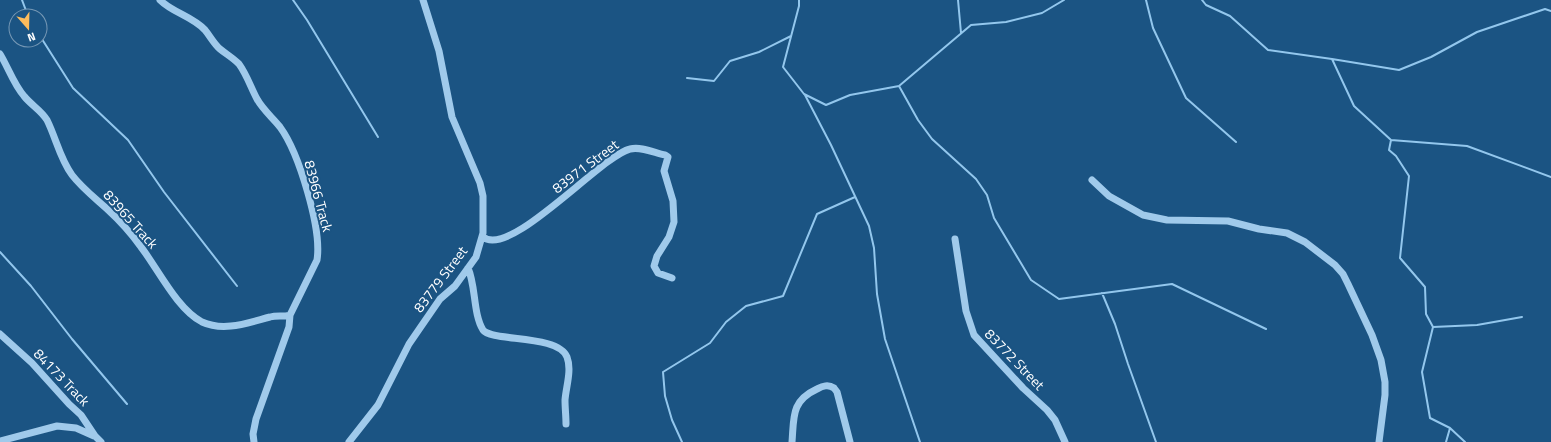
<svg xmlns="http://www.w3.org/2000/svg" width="1551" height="442" viewBox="0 0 1551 442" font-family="'Titillium Web',sans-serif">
  <rect width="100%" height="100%" fill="#1b5483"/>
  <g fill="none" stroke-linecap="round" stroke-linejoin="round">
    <path stroke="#93c7ed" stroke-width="2" d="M 22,0 L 28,16
      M 293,0 L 307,20 L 378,137
      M 799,0 L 799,6 L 783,67 L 804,94 L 826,105 L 850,95 L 899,86 L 971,25 L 1006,22 L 1042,13 L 1064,0
      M 958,0 L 961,33
      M 1146,0 L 1153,28 L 1186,98 L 1236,142
      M 1202,0 L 1206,5 L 1230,16 L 1268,50 L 1332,59 L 1354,106 L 1391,140 L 1389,150 L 1396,156 L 1409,176 L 1400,258 L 1425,287 L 1426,314 L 1433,327 L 1422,372 L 1430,418 L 1450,428 L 1465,442
      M 40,36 L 73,88 L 128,140 L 164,192 L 237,286
      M 1332,59 L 1399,70 L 1431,57 L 1477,32 L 1545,9 L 1551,11
      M 687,78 L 714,81 L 730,61 L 759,52 L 791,36
      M 899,86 L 918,120 L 932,139 L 976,179 L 987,195 L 994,218 L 1031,280 L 1059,299 L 1172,284 L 1266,329
      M 805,95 L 831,145 L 869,226 L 874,248 L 877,294 L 885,339 L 920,442
      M 1391,140 L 1467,146 L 1551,177
      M 0,252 L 31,286 L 72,339 L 127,404
      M 1102,293 L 1115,324 L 1128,364 L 1156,442
      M 1433,327 L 1477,325 L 1522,317
      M 682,442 L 672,420 L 665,396 L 663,372 L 710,343 L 726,322 L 746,306 L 783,296 L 817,214 L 855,197
      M 1446,442 L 1450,428"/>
    <path stroke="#a0caeb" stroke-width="7" d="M 160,0 C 173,13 192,16 205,30 C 210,36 214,44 220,49 C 226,54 233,58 239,64 C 247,75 251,88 257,99 C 263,110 273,118 280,127 C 299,153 322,229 317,260 L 290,315 L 289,327 L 256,419 L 253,434 L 254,442
      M 0,54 C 8,67 14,85 24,96 C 31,105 41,110 47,120 C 56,138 60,159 72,175 C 82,188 95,198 107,209 C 119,220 131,233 141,247 C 158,269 177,309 202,322 C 224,332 247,323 270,317 C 277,315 283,317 290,315
      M 1092,180 L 1109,196 L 1143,215 L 1167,220 L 1228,221 L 1259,229 L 1287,233 L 1305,242 L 1335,265 L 1343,274 L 1348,284 L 1372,335 L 1381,360 L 1385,382 L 1385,395 L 1379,442
      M 483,237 C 510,259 601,156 630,149 C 641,146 655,153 665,155 L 668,157 L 664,171 L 673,201 L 674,222 L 669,237 L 657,256 L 654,266 L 658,273 L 672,278
      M 955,239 L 966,311 L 974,335 L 1023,388 L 1047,410 L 1055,420 L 1065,442
      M 468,268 C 476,286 473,314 483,330 C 491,342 558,334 567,357 C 572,370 566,387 565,400 C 565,408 566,416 566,424
      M 0,334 L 32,363 L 69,404 L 81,415 L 95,436 L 101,442
      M 0,441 L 57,426 L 76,428 L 94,436
      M 349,442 L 378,405 L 409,344 L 420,328 L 440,299 L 455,286 L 476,257 L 483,233 L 483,196 L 480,183 L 452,117 L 439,51 L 423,0
      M 792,442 C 794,417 791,401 817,389 C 823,386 828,384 834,388 L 837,392 L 850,442"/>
  </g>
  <g text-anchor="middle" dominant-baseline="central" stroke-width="4" stroke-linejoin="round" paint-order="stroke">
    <g font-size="14" fill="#fff" stroke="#1b5483">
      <text transform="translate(585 166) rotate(-37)">83971 Street</text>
      <text transform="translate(319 196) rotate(75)">83966 Track</text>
      <text transform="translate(131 219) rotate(48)">83965 Track</text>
      <text transform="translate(440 279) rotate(-53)">83779 Street</text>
      <text transform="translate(1015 359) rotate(46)">83772 Street</text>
      <text transform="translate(62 377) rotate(46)">84173 Track</text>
    </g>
  </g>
  <g transform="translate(28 28) rotate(160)"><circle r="19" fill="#1b5483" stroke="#7698b5"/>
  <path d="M0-3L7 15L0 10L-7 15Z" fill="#fdbc5c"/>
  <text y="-6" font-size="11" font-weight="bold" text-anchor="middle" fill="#ffffff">N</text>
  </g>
</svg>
